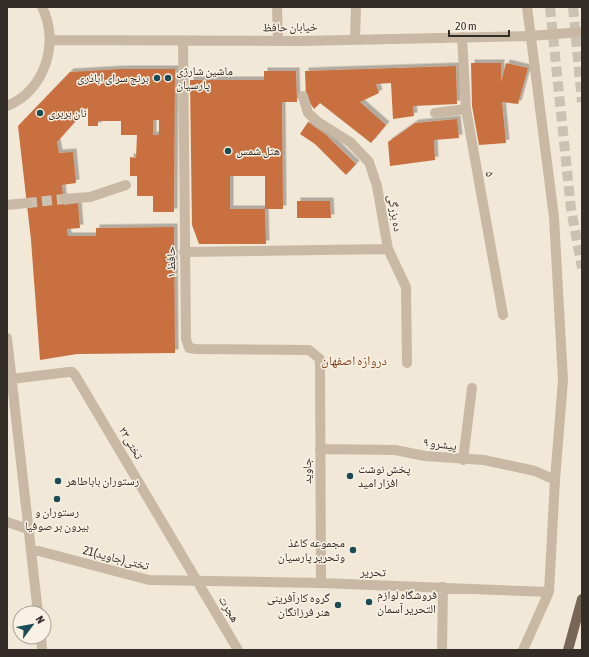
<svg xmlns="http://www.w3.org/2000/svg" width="589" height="657" viewBox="0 0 589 657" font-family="'Asap Condensed','Noto Naskh Arabic',sans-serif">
  <defs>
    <filter id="shadow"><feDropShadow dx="3.5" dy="-3.5" stdDeviation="0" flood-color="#0004"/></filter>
  </defs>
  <rect width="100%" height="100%" fill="#f1e8d8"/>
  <path fill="#c86f3f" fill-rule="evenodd" filter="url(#shadow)" d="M 471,63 L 501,63 L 501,82 L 506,63 L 528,68 L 518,104 L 502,102 L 506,143 L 479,145 L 472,106 Z
    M 456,66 L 457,104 L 413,106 L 414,116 L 393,119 L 391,83 L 376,84 L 379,93 L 360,102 L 386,125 L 371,143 L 320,103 L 314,109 L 306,97 L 305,71 Z
    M 121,69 L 175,69 L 174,212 L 153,212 L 153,196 L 137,196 L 137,176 L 130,176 L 130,157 L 136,158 L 137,135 L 121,135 L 121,121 L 98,121 L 98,126 L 88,126 L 88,107 L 57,142 L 59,153 L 73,152 L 76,183 L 62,185 L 64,205 L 78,203 L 80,228 L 67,229 L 68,236 L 96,236 L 96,228 L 174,227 L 175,353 L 77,354 L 40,360 L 31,240 L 18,126 L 70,72 ZM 153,120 L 159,120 L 159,135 L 153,135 Z
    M 264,71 L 296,71 L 297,102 L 282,102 L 283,209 L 265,209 L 265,176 L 230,176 L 230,209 L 265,209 L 266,244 L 199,244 L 192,225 L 190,80 L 264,80 Z
    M 457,119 L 459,138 L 434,140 L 435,160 L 390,166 L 388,142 L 415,123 Z
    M 308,122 L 325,134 L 356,164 L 346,175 L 315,144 L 300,134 Z
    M 297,201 L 330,201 L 331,218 L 297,218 Z"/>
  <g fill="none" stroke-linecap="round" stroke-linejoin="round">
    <path stroke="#cbc2b4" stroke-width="10" stroke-dasharray="10 5" stroke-linecap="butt" d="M 27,203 L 64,199"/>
    <path stroke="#cbc2b4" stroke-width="10" stroke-dasharray="10 5" stroke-linecap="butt" d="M 550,7 L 571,209 L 582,268
      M 573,7 L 582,102"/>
    <path stroke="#c9b9a4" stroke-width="10" d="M 277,7 L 278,41
      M 462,37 L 466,109 L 503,315
      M 355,39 L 356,7
      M 50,40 L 300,41 L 530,36 L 582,32
      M 183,41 L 186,339 L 189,348 L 196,349 L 309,350 L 320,359 L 321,583
      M 303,96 L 308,113 L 318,122 L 350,142 L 369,162 L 377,186 L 388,249 L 406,287 L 407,363
      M 7,106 C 45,91 60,42 42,7
      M 435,113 L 466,109
      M 64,199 L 90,197 L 126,185
      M 7,205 L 27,203
      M 184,252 L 388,249
      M 7,338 L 38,613
      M 11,379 L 69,372 L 72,372 L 75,375 L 238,650
      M 320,449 L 395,450 L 425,456 L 484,460 L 535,471 L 555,480
      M 463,460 L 472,388
      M 7,522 L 28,529
      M 31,549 L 149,580 L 321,583 L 549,592
      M 41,637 L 42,650
      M 442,650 L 443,587
      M 523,650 L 549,592 L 555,480 L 563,380 L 554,217 L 527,7"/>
    <path stroke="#776556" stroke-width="10" d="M 568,650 L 582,599"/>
  </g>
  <g fill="#1b4c56" stroke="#f9f2e4" stroke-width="1.5">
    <circle cx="157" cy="78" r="4"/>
    <circle cx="168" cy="78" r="4"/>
    <circle cx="40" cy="113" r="4"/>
    <circle cx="228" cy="151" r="4"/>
    <circle cx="350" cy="476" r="4"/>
    <circle cx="58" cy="481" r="4"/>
    <circle cx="57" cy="499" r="4"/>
    <circle cx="353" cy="550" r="4"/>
    <circle cx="369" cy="602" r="4"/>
    <circle cx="338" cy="605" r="4"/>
  </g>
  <g text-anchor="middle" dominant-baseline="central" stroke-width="3" stroke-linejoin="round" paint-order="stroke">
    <g font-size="12" fill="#342c26" stroke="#f9f2e4">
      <text transform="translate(290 27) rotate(-1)">خیابان حافظ</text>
      <text transform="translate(490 174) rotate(80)">۵</text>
      <text transform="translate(395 213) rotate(80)">ده بزرگی</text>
      <text transform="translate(171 262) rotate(-91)">حافظ ۱</text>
      <text transform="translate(131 443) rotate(59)">تختی۲۳</text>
      <text transform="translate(440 444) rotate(7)">پیشرو ۹</text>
      <text transform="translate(307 471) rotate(-90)">جاوید</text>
      <text transform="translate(116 558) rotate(14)">21تختی(جاوید)</text>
      <text transform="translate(373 572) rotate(2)">تحریر</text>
      <text transform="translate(229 609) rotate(59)">هجرت</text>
    </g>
    <g font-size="12" fill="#342c26" stroke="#f9f2e4" text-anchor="start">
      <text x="176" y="71">ماشین شارژی<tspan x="176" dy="14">پارسيان</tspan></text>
      <text x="149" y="78" text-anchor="end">برنج سرای اباذری</text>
      <text x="48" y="113">نان بربری</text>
      <text x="236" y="151">هتل شمس</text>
      <text x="358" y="469">پخش نوشت<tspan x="358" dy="14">افزار امید</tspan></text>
      <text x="66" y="481">رستوران باباطاهر</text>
      <text x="57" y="512" text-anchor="middle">رستوران و<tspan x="57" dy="14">بیرون بر صوفیا</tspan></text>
      <text x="345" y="543" text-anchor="end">مجموعه کاغذ<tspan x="345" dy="14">وتحریر پارسیان</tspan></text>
      <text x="377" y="595">فروشگاه لوازم<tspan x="377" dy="14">التحریر آسمان</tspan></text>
      <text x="330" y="598" text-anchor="end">گروه کارآفرینی<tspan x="330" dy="14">هنر فرزانگان</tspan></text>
    </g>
    <g font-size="13" fill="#84411e" stroke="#f9f2e4">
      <text x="354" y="360">دروازه اصفهان</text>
    </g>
  </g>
  <rect width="589" height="657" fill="none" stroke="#342c26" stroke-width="16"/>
  <g transform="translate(32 625) rotate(58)"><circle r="19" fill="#f9f2e4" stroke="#aaa398"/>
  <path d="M0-3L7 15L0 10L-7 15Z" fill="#1b4c56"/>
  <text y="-6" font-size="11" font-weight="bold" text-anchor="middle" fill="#342c26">N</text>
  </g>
  <path d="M449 30v6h60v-6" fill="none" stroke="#342c26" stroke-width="2"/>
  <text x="455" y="30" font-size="12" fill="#342c26" stroke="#f9f2e4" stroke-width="3" paint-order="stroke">20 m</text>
</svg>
